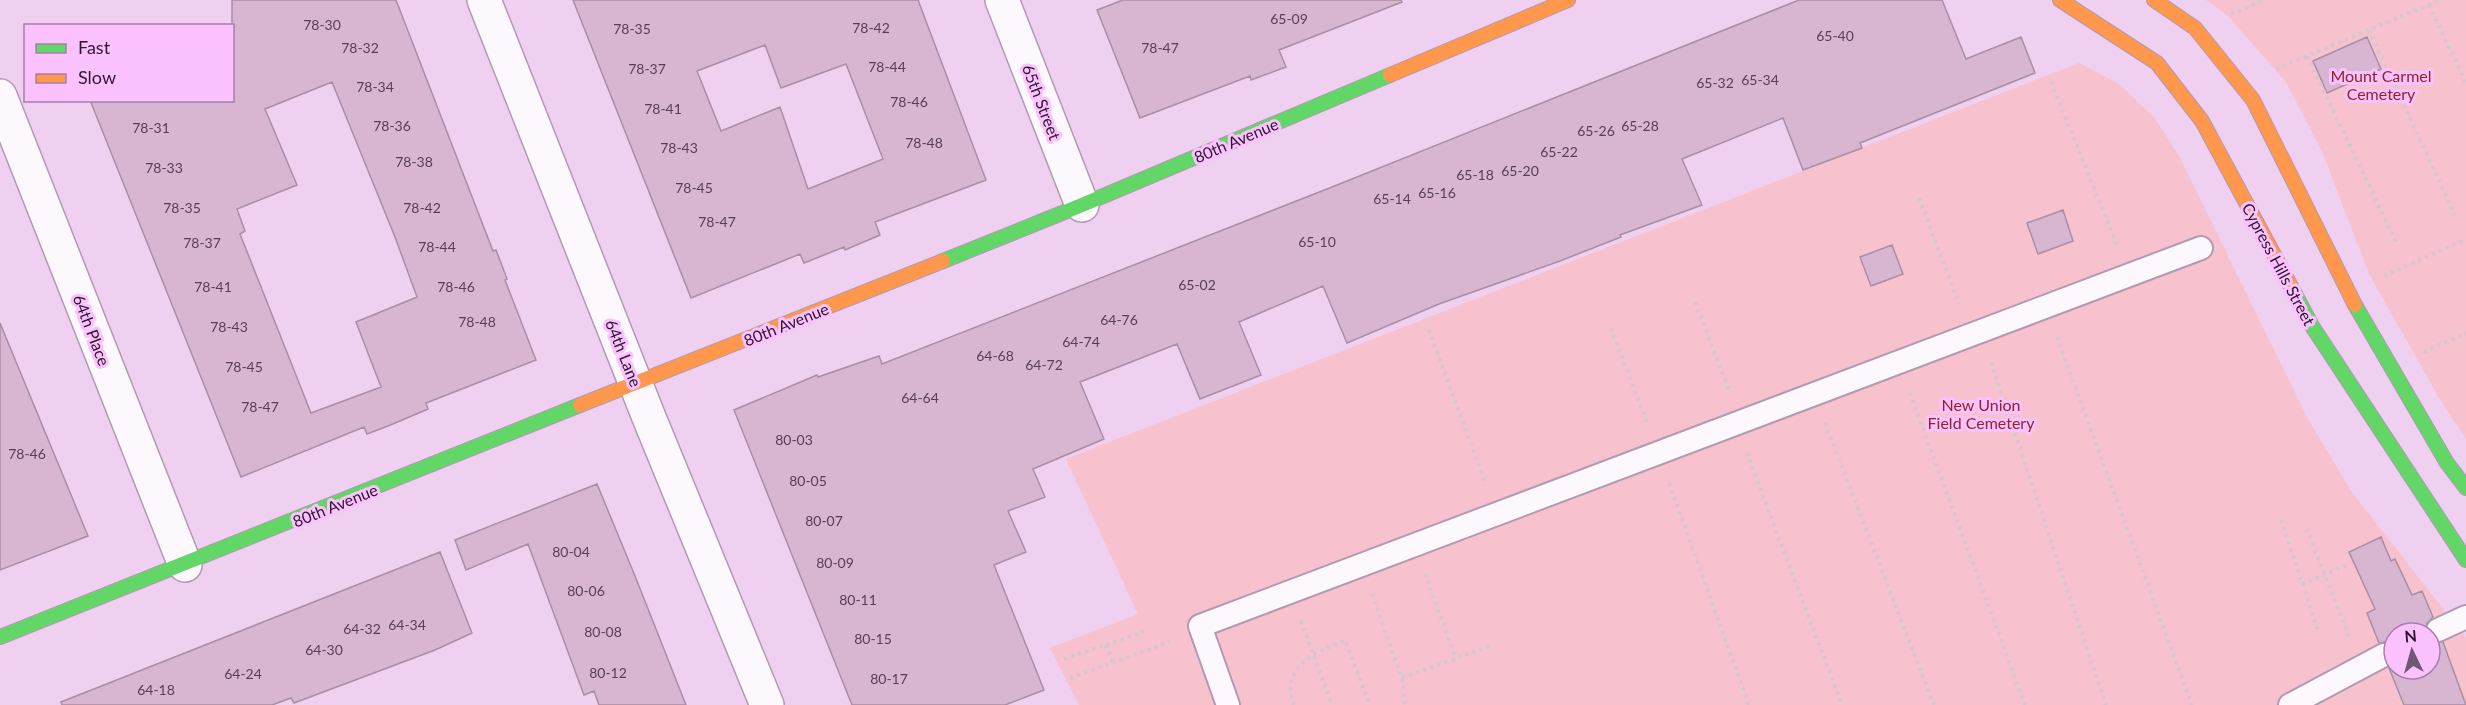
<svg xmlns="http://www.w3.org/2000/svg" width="2466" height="705" viewBox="0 0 2466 705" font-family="Lato,sans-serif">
  <rect width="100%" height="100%" fill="#efd0f1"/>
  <path fill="#f7c2cd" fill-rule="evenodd" d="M 2206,0 L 2466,0 L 2466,439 L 2439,398 L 2369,274 L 2323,154 L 2286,82 L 2227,15 Z
    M 2079,63 L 2119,84 L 2154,117 L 2179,156 L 2308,419 L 2351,491 L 2466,638 L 2466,705 L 1079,705 L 1050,648 L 1138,614 L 1066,459 ZM 2394,633 L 2430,633 L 2430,669 L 2394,669 Z"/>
  <path fill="#d8b5d0" stroke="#a98ea4" stroke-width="1.5" fill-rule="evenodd" d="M 232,0 L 396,0 L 493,251 L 496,250 L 507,279 L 505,280 L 536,360 L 426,403 L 428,409 L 388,426 L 367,434 L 364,427 L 241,477 L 90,100 L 232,100 ZM 332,82 L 395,237 L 417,297 L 356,322 L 381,387 L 311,413 L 240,234 L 245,231 L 237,209 L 297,185 L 265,109 Z
    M 573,0 L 918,0 L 986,180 L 875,222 L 880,235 L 845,250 L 844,247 L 804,263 L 800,254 L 691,298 ZM 765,45 L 781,88 L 846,64 L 883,159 L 808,189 L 780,107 L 721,131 L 697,71 Z
    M 1123,0 L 1401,0 L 1402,2 L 1279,50 L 1286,67 L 1251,80 L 1250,76 L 1140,118 L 1097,10 Z
    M 1799,0 L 1942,0 L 1966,59 L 2021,37 L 2035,73 L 1860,143 L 1862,148 L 1803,170 L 1783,118 L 1682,159 L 1702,205 L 1620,235 L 1621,237 L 1560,261 L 1439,304 L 1347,343 L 1323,286 L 1239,322 L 1261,375 L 1200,399 L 1177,344 L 1080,382 L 1104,439 L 1033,469 L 1045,497 L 1008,511 L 1026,552 L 994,565 L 1044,690 L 1005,705 L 852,705 L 734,410 L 817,375 L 818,377 L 879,356 L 882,364 L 1327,189 Z
    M 2367,37 L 2381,69 L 2327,93 L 2313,61 Z
    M 2063,210 L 2073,241 L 2038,254 L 2027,223 Z
    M 1892,245 L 1903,274 L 1871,286 L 1860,257 Z
    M 0,323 L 88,536 L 0,570 Z
    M 597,484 L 635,576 L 686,705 L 599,705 L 594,691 L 584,695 L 528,544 L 466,570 L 455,540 Z
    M 2381,537 L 2391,561 L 2395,559 L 2412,595 L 2422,591 L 2433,617 L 2427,623 L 2425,633 L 2394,633 L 2394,646 L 2385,642 L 2379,643 L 2367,613 L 2375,609 L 2349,552 Z
    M 440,552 L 472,633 L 435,650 L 294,703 L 291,698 L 272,705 L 62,705 L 61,702 Z
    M 2430,641 L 2443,642 L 2466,705 L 2404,705 L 2389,668 L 2394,664 L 2394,669 L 2430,669 Z"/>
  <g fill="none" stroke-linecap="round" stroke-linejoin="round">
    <defs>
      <path id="lane" d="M 2438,630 L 2466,617
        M 1228,705 L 1200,626 L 2201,248
        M 2290,705 L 2384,655"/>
      <path id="street" d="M 484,0 L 648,415 L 767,705
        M 1002,0 L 1082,205
        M 0,96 L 185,565"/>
      <path id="fast" d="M 943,261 L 1082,205 L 1390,75
        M 2294,292 L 2312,326 L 2466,560
        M 2355,305 L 2447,463 L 2466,488
        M 0,637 L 580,405"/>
      <path id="slow" d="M 2060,0 L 2157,63 L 2202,121 L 2294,292
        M 2154,0 L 2195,28 L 2253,100 L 2355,305
        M 1390,75 L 1568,0
        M 580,405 L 943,261"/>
    </defs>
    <use href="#lane" stroke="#b19ab2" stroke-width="26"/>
    <use href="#street" stroke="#b19ab2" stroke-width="36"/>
    <use href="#fast" stroke="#b19ab2" stroke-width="16"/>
    <use href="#slow" stroke="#b19ab2" stroke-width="16"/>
    <path stroke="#d1c8d2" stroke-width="4" stroke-dasharray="3 4.5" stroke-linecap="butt" d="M 2429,5 L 2466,83
      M 2231,14 L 2264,0
      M 2369,30 L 2455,215
      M 2307,56 L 2397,244
      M 2276,69 L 2440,0
      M 2051,82 L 2117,245
      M 1919,198 L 1959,304
      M 2384,276 L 2466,239
      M 1695,302 L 1730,393
      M 1611,328 L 1647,422
      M 1429,330 L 1486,485
      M 2057,337 L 2192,705
      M 2424,352 L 2466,333
      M 1991,362 L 2106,705
      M 1910,393 L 2025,705
      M 1825,423 L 1934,705
      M 1747,453 L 1842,705
      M 1669,483 L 1749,705
      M 2281,520 L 2318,630
      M 2307,529 L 2349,637
      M 1425,574 L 1456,658
      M 2302,584 L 2347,565
      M 1372,594 L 1402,678 L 1405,705
      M 1301,621 L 1332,705
      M 1106,645 L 1113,662
      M 1064,659 L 1144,632
      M 1070,678 L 1170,642
      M 1402,678 L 1493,645
      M 1294,705 C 1280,665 1315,653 1345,640 L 1370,705"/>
    <use href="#lane" stroke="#fdf8fd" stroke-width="22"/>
    <use href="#street" stroke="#fdf8fd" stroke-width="33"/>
    <use href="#fast" stroke="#63d668" stroke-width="14"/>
    <use href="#slow" stroke="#ff974d" stroke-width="14"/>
  </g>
  <g text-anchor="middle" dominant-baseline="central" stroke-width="6" stroke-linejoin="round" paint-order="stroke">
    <g font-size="14" fill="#573e56">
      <text x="1289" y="18">65-09</text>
      <text x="322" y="24">78-30</text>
      <text x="871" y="27">78-42</text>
      <text x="632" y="28">78-35</text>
      <text x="1835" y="35">65-40</text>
      <text x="360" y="47">78-32</text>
      <text x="1160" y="47">78-47</text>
      <text x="887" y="66">78-44</text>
      <text x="647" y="68">78-37</text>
      <text x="1760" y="79">65-34</text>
      <text x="1715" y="82">65-32</text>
      <text x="375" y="86">78-34</text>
      <text x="909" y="101">78-46</text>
      <text x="663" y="108">78-41</text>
      <text x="392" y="125">78-36</text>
      <text x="1640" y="125">65-28</text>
      <text x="151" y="127">78-31</text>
      <text x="1596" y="130">65-26</text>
      <text x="924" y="142">78-48</text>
      <text x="679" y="147">78-43</text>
      <text x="1559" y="151">65-22</text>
      <text x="414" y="161">78-38</text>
      <text x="164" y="167">78-33</text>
      <text x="1520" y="170">65-20</text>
      <text x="1475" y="174">65-18</text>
      <text x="694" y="187">78-45</text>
      <text x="1437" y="192">65-16</text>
      <text x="1392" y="198">65-14</text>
      <text x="182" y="207">78-35</text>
      <text x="422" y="207">78-42</text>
      <text x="717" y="221">78-47</text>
      <text x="1317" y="241">65-10</text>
      <text x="202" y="242">78-37</text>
      <text x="437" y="246">78-44</text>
      <text x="1197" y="284">65-02</text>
      <text x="213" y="286">78-41</text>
      <text x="456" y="286">78-46</text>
      <text x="1119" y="319">64-76</text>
      <text x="477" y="321">78-48</text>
      <text x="229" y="326">78-43</text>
      <text x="1081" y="341">64-74</text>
      <text x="995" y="355">64-68</text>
      <text x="1044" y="364">64-72</text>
      <text x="244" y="366">78-45</text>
      <text x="920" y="397">64-64</text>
      <text x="260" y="406">78-47</text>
      <text x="794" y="439">80-03</text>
      <text x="27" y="453">78-46</text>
      <text x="808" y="480">80-05</text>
      <text x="824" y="520">80-07</text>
      <text x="571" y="551">80-04</text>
      <text x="835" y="562">80-09</text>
      <text x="586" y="590">80-06</text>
      <text x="858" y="599">80-11</text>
      <text x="407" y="624">64-34</text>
      <text x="362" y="628">64-32</text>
      <text x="603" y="631">80-08</text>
      <text x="873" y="638">80-15</text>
      <text x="324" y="649">64-30</text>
      <text x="608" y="672">80-12</text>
      <text x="243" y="673">64-24</text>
      <text x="889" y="678">80-17</text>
      <text x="156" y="689">64-18</text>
    </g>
    <g font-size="16" fill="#922325" stroke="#fcc2ff">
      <text x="2381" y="75">Mount Carmel<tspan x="2381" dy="18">Cemetery</tspan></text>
      <text x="1981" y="404">New Union<tspan x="1981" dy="18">Field Cemetery</tspan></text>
    </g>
    <g font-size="16" fill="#2c172d" stroke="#fcc2ff">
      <text transform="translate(1042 102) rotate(69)">65th Street</text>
      <text transform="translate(1236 140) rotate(-23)">80th Avenue</text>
      <text transform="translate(2279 264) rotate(62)">Cypress Hills Street</text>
      <text transform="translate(786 324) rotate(-22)">80th Avenue</text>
      <text transform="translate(92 330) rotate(69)">64th Place</text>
      <text transform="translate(624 353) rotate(68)">64th Lane</text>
      <text transform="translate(335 505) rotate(-22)">80th Avenue</text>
    </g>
  </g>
  <rect x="24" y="24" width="210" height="78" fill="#fcc2ff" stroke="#a97eab" stroke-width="1.5"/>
  <rect x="36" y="44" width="30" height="9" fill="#63d668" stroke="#a97eab" stroke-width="1.5"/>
  <text x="78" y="54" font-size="18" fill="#2c172d">Fast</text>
  <rect x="36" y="74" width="30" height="9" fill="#ff974d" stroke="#a97eab" stroke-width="1.5"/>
  <text x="78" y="84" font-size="18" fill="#2c172d">Slow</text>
  <g transform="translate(2412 651) rotate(355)"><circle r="28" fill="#fcc2ff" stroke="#a97eab" stroke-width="1.5"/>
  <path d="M0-4.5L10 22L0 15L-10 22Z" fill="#705872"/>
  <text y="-9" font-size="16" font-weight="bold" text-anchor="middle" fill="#2c172d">N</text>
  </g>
</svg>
